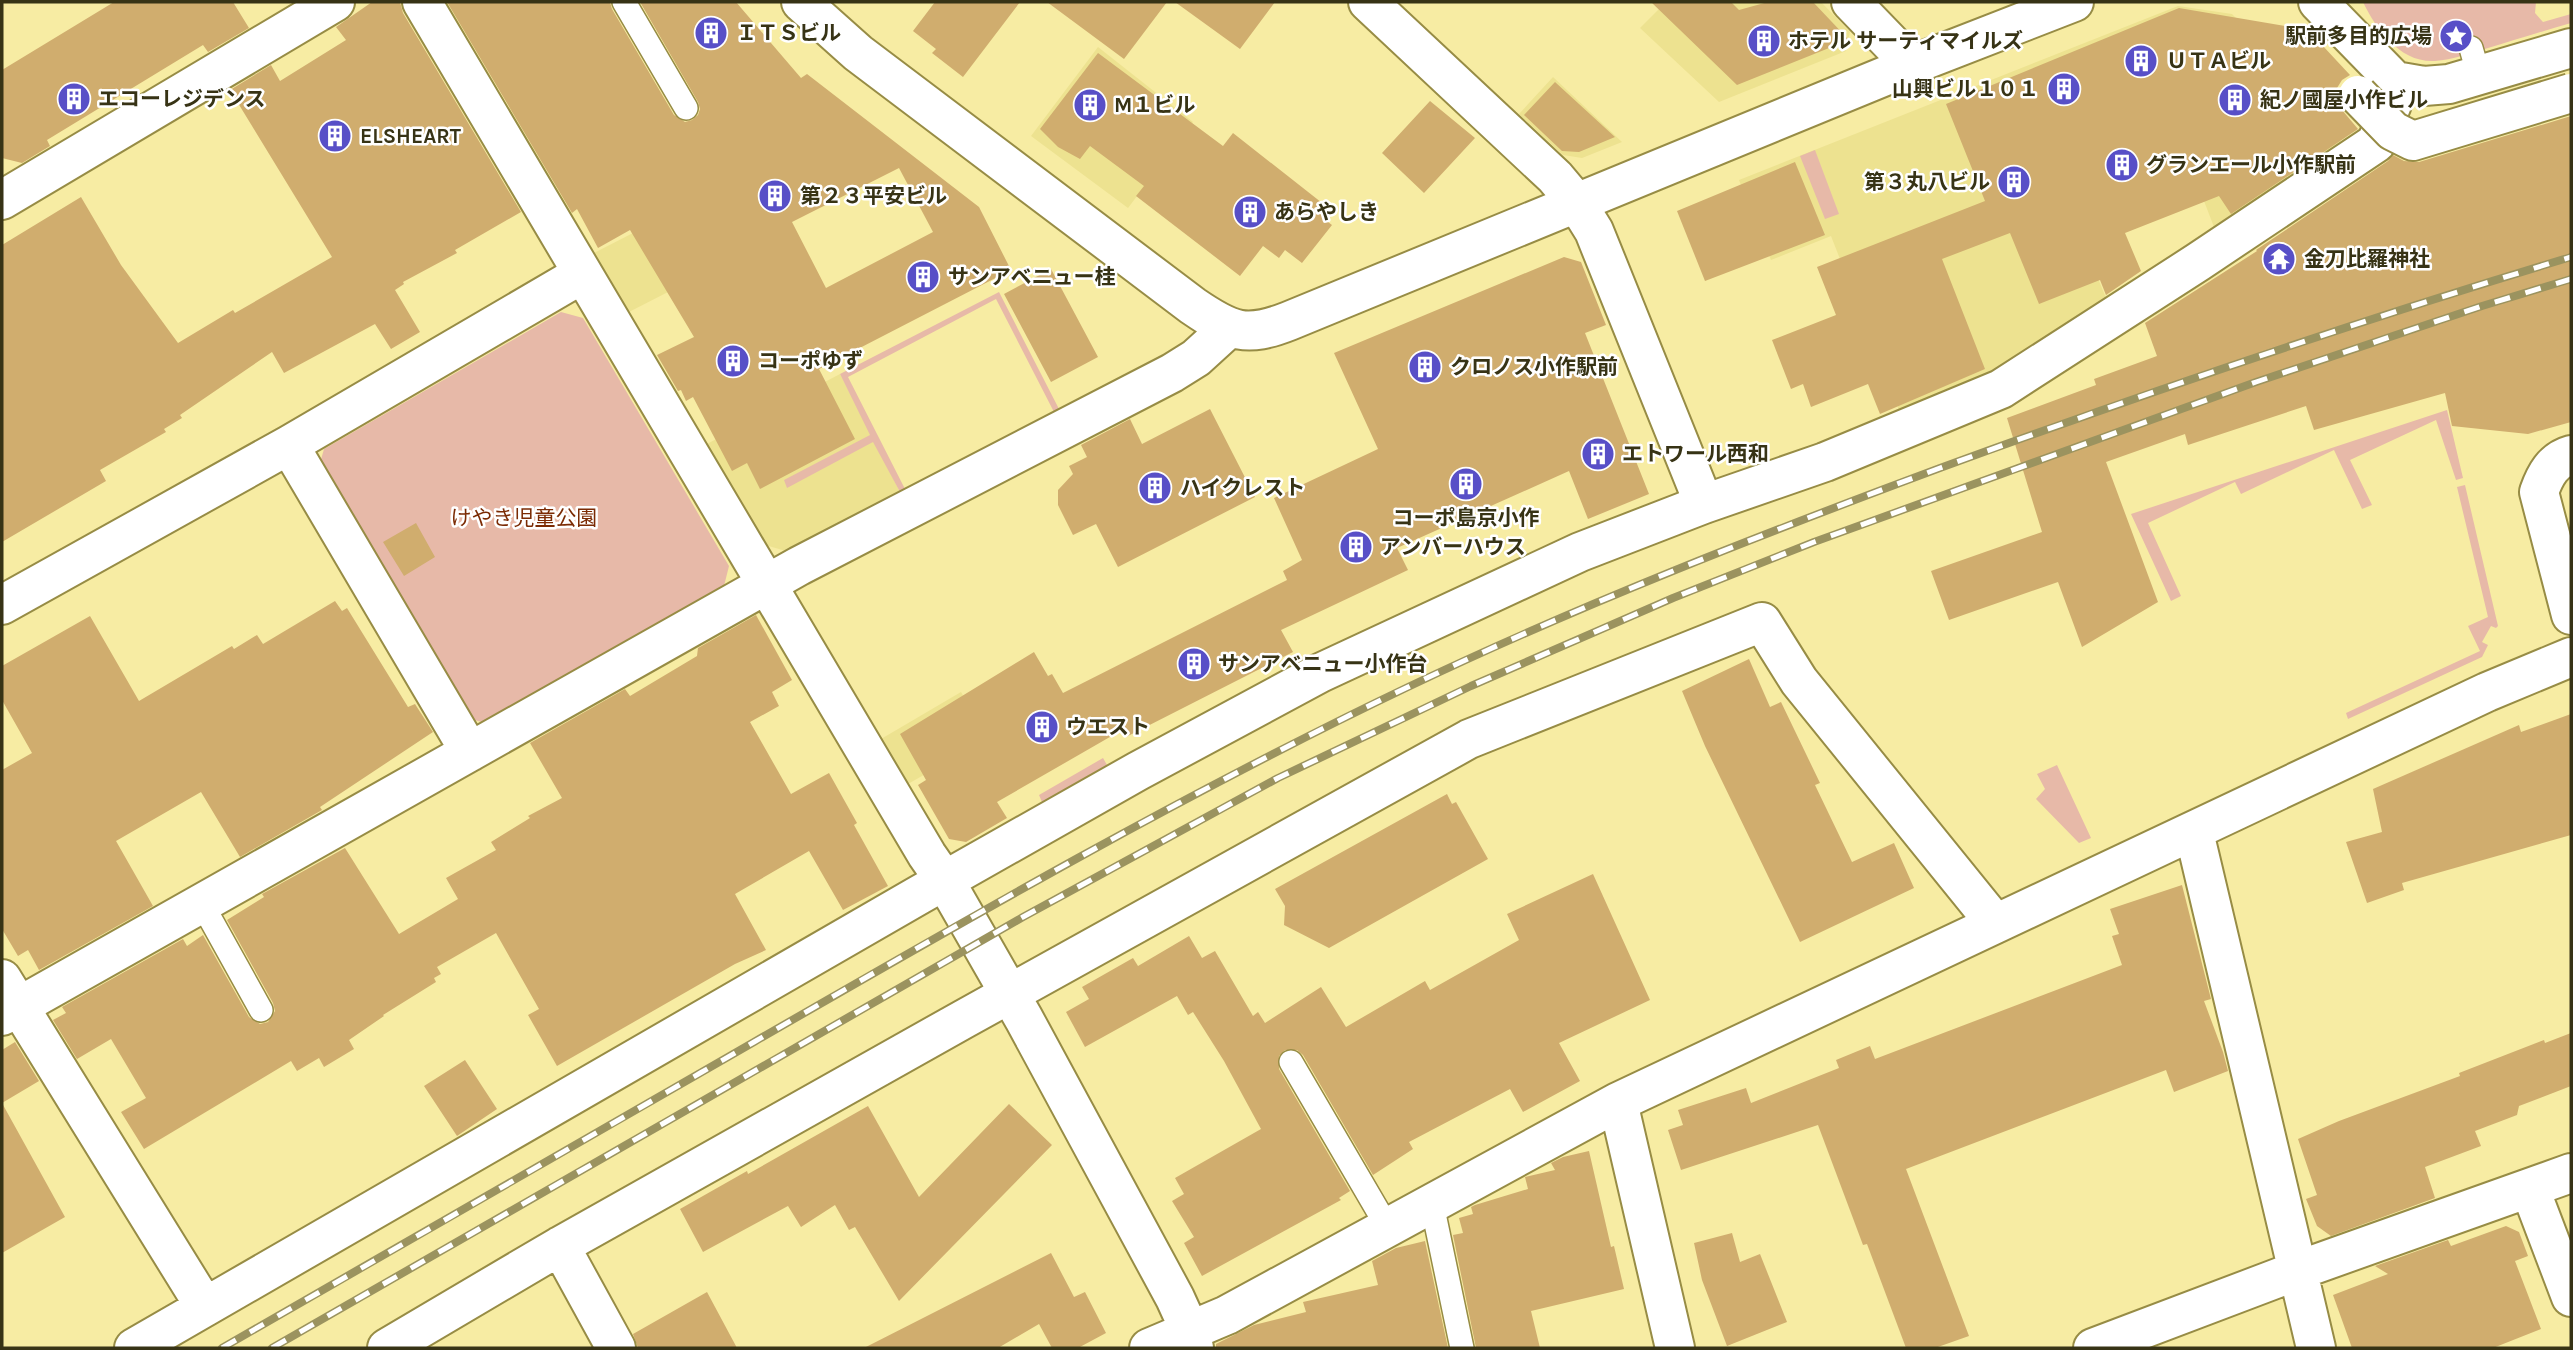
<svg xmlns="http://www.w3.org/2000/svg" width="2573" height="1350" viewBox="0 0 2573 1350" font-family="Karla,'Noto Sans JP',sans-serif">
  <rect width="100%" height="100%" fill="#f7eca3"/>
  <path fill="#ede290" d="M 1666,2 L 1821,2 L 1850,32 L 1846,51 L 1719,102 L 1640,28 Z
    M 2178,6 L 2232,14 L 2341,124 L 2340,142 L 2214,227 L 2157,79 L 2040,137 L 2106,298 L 2001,368 L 1899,410 L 1831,236 L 1771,260 L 1739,180 Z
    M 1098,47 L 1193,122 L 1128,208 L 1031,136 Z
    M 1553,77 L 1622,142 L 1582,158 L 1563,155 L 1519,114 Z
    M 678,210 L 713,269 L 627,313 L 592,254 Z
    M 840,374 L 900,492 L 786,551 L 765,545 L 705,445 Z
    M 961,692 L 988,738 L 908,784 L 881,739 Z"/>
  <path fill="#e7b9a8" d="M 2363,2 L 2536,2 L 2535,13 L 2543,22 L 2571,14 L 2571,23 C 2543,31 2515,40 2488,48 C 2471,53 2452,60 2435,61 C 2400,63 2376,29 2363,2 Z
    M 1815,150 L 1839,214 L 1825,219 L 1800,156 Z
    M 999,292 L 1059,409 L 1054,412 L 996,299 L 848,377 L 905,489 L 900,492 L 873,442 L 787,488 L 784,480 L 870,435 L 840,374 Z
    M 561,312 L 583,318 L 729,566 L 724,586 L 485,723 L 464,717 L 318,470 L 324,449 Z
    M 2447,410 L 2463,478 L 2456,480 L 2436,420 L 2350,460 L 2372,505 L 2362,509 L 2334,450 L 2241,494 L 2235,482 L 2148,523 L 2181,596 L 2171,601 L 2131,514 Z
    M 2465,485 L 2498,626 L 2496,628 L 2491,626 L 2482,642 L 2488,645 L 2482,657 L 2348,719 L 2346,713 L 2480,651 L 2468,626 L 2488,617 L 2457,487 Z
    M 1103,758 L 1107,765 L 1042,802 L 1039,795 Z
    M 2057,765 L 2091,838 L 2079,843 L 2036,799 L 2045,789 L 2037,774 Z"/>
  <path fill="#d0ad6e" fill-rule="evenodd" d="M 114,2 L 233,2 L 249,28 L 208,52 L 203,45 L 47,140 L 50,146 L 22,163 L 2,158 L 2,70 Z
    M 372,2 L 400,2 L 403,13 L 521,212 L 455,250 L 457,253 L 403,282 L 404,284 L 395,290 L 420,332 L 391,349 L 375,324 L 284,373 L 272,352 L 180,415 L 182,418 L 164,429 L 166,432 L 100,470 L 106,481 L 2,542 L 2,245 L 81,197 L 121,265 L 178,343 L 233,310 L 235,313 L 332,257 L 230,90 L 271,65 L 280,81 L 346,40 L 336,27 Z
    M 447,2 L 610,2 L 612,9 L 674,115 L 685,122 L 692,120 L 698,115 L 700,109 L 698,102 L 640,2 L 736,2 L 801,78 L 807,74 L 979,207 L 1011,270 L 819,369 L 855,439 L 760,489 L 747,463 L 732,471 L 693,397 L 686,401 L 681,390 L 678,391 L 657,355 L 694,337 L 630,230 L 598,248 L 577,209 L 572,213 ZM 899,168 L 933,232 L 826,288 L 792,222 Z
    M 935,2 L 1020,2 L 963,77 L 932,53 L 936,49 L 913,31 Z
    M 1047,2 L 1167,2 L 1124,59 Z
    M 1175,2 L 1275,2 L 1240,49 Z
    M 1651,2 L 1731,2 L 1739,10 L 1768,2 L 1813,2 L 1849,40 L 1737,85 Z
    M 2179,8 L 2308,30 L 2350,75 L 2342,80 L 2337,88 L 2337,100 L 2342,110 L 2358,129 L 2231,214 L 2219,196 L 2125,233 L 2141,271 L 2106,295 L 2100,280 L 2039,304 L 2010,233 L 1942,259 L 1985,369 L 1880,414 L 1868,384 L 1811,407 L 1803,384 L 1791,389 L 1772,340 L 1836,315 L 1817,267 L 1985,201 L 1946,104 Z
    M 1098,53 L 1223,146 L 1233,133 L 1331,210 L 1324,219 L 1332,225 L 1302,263 L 1285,250 L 1279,258 L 1263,246 L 1240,276 L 1136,196 L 1144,186 L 1090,146 L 1080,159 L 1058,147 L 1040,129 Z
    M 1555,82 L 1615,137 L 1579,152 L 1562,151 L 1524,115 Z
    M 1430,101 L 1475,138 L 1424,193 L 1382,153 Z
    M 2571,116 L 2571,422 L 2528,434 L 2452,426 L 2445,393 L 2314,430 L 2306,406 L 2188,445 L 2185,434 L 2106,462 L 2158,602 L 2082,647 L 2058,582 L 1949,620 L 1931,571 L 2042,532 L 2007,418 L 2096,385 L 2094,379 L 2157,356 L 2145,323 L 2257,251 L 2256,250 L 2388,161 L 2393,155 L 2404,161 L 2419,162 Z
    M 1795,162 L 1825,235 L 1705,281 L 1677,211 Z
    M 1564,257 L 1581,262 L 1606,325 L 1585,333 L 1649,494 L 1588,519 L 1569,471 L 1397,548 L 1408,570 L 1281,630 L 1293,652 L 1126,737 L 1122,730 L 997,802 L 1007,818 L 966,842 L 949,839 L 918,785 L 926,780 L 900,734 L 1034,652 L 1048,676 L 1052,674 L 1063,693 L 1287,580 L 1283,571 L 1302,560 L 1274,498 L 1378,449 L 1334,353 Z
    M 1051,269 L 1098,357 L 1051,382 L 1004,294 Z
    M 1210,409 L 1255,497 L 1118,567 L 1096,524 L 1073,535 L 1058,505 L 1058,490 L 1073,474 L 1069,466 L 1087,457 L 1081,445 L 1130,419 L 1142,444 Z
    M 416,523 L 435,557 L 404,576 L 383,542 Z
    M 335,601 L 342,611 L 347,608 L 408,707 L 415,704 L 433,732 L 320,807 L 322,810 L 240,857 L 201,792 L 116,841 L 153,906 L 39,970 L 28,950 L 18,956 L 2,929 L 2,770 L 32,753 L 2,700 L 2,666 L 90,616 L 139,701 L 232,646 L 234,649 L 257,635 L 263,644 Z
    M 756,615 L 792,680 L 772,692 L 779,706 L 750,722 L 791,794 L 829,773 L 857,823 L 854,825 L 888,886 L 843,910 L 809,851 L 735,894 L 766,950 L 735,964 L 557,1066 L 528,1015 L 539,1009 L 496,933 L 437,967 L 441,974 L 434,978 L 436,982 L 383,1015 L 384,1016 L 349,1040 L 354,1049 L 324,1067 L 319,1058 L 297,1071 L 291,1061 L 144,1149 L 121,1112 L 146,1098 L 111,1039 L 77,1059 L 53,1020 L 66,1013 L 62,1007 L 183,939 L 187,946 L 203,935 L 249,1017 L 260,1024 L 268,1022 L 275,1011 L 273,1003 L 227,920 L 264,897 L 262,894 L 345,848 L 399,934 L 458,899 L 446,878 L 496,850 L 491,842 L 530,818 L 528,816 L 562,798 L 530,743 L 625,689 L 630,696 L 697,656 L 698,648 Z
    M 1749,659 L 1770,707 L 1781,702 L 1820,783 L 1815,785 L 1852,862 L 1894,843 L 1914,888 L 1800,942 L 1705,746 L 1682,691 Z
    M 2571,714 L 2571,835 L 2402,883 L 2404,890 L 2367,903 L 2346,842 L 2382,832 L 2373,789 L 2519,725 L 2521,732 Z
    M 1447,794 L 1452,804 L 1456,802 L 1488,859 L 1329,948 L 1284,925 L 1285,906 L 1275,889 Z
    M 1593,874 L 1650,1000 L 1559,1043 L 1580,1081 L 1523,1112 L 1510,1089 L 1409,1142 L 1413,1149 L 1373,1175 L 1303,1055 L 1297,1050 L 1285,1050 L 1279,1056 L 1279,1069 L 1350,1191 L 1339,1198 L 1341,1200 L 1202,1276 L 1184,1243 L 1194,1237 L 1172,1201 L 1184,1194 L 1175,1178 L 1261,1129 L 1224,1061 L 1193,1012 L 1188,1015 L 1177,996 L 1085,1047 L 1066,1012 L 1089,999 L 1082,987 L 1133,958 L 1138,966 L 1189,936 L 1202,958 L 1215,951 L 1253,1016 L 1258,1012 L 1265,1023 L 1321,987 L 1346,1027 L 1425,981 L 1430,990 L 1519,940 L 1507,914 Z
    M 2182,885 L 2211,999 L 2204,1001 L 2223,1052 L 2228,1071 L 2174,1092 L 2166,1070 L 1906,1169 L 1969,1336 L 1935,1348 L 1906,1348 L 1867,1244 L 1863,1245 L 1818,1125 L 1681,1170 L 1668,1130 L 1683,1125 L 1678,1110 L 1746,1088 L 1751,1103 L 1839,1068 L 1836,1060 L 1870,1046 L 1875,1059 L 2122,965 L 2112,936 L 2119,934 L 2110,909 Z
    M 2571,1033 L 2571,1086 L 2519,1106 L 2517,1115 L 2475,1131 L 2481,1146 L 2425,1167 L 2435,1198 L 2331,1236 L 2317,1226 L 2306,1199 L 2317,1195 L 2298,1139 L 2339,1121 L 2460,1076 L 2459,1073 L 2544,1040 L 2545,1043 Z
    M 15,1042 L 39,1081 L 2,1103 L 65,1217 L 2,1253 L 2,1050 Z
    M 465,1060 L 497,1109 L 457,1136 L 424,1086 Z
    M 1009,1104 L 1052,1145 L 899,1301 L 855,1227 L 849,1230 L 835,1205 L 801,1227 L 788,1206 L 703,1252 L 680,1209 L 747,1171 L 748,1174 L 868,1106 L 919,1197 Z
    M 1589,1151 L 1611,1247 L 1614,1246 L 1624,1289 L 1531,1311 L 1540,1348 L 1476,1348 L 1453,1235 L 1463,1233 L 1459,1218 L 1473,1214 L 1471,1207 L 1475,1205 L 1528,1189 L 1525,1177 L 1555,1170 L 1551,1163 L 1563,1157 Z
    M 2506,1226 L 2519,1232 L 2528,1256 L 2515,1261 L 2541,1329 L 2493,1348 L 2352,1348 L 2333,1295 L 2388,1274 L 2375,1266 L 2448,1240 L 2451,1246 Z
    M 1732,1233 L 1740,1262 L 1760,1254 L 1787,1322 L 1727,1346 L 1702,1280 L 1694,1243 Z
    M 1425,1241 L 1448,1348 L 1216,1348 L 1216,1344 L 1254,1325 L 1306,1312 L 1303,1302 L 1378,1285 L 1372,1261 L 1396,1248 Z
    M 1051,1253 L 1074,1297 L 1085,1292 L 1106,1333 L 1078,1348 L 1052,1348 L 1039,1324 L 998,1348 L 864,1348 Z
    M 707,1292 L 737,1348 L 638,1348 L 633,1334 Z"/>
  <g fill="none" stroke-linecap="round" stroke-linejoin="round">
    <defs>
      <path id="lane" d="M 624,2 L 686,108
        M 2471,48 L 2479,76
        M 201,902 L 261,1010
        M 1291,1062 L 1388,1228
        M 1432,1204 L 1462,1348"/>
      <path id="street" d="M 422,2 L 927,855 L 945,881 L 1024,1019 L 1175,1298 L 1190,1331 L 1194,1348
        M 801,2 L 858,53 L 1193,306 C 1231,332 1246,338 1289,321 L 1912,65 L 2074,2
        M 1368,2 L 1555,177 L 1576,202 L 1594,231 L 1704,504
        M 1851,2 L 1912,65
        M 2318,2 L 2395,81 L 2424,86 L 2449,84 L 2571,48
        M 2,200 L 335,2
        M 289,445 L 470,752
        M 2571,455 C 2553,460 2545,475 2539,492 L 2571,615
        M 2,605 L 289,445 L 582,274
        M 2194,832 L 2316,1348
        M 2,979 L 205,1307
        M 2,1016 L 799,566 L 1172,373 L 1196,358 L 1230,327
        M 1618,1102 L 1675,1348
        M 2530,1189 L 2571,1297
        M 560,1246 L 616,1348
        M 134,1348 L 919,895 L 1138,771 L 1320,673 L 1580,552 L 1704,504 L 1825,462 L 2001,389 L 2198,262 L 2376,143 L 2392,104 L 2395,81
        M 387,1348 L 560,1246 L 964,1019 L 1469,739 L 1762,622 L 1799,681 L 1995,923
        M 1149,1348 L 1227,1315 L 1618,1102 L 2487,692 L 2571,657
        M 2093,1348 L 2299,1270 L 2571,1173"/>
    </defs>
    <use href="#lane" stroke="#978c45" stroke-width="26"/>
    <use href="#street" stroke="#978c45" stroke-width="42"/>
    <use href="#lane" stroke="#fff" stroke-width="23"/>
    <use href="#street" stroke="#fff" stroke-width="38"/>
    <defs>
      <path id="rail" d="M 222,1348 C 400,1246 577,1144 754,1042 C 969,918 1184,794 1408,687 C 1582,604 1760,535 1940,468 C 2148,392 2359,321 2571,257
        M 272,1348 L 1023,917 L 1278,778 L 1471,686 L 1673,598 L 1814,542 L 2256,382 L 2482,306 L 2571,279"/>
    </defs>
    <use href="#rail" stroke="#9b935f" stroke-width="8"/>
    <use href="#rail" stroke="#fff" stroke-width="5" stroke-dasharray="16" stroke-linecap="butt"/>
    <defs>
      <path id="street-bridge" d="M 2358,95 L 2393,131 L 2413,141 L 2571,93"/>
    </defs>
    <use href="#street-bridge" stroke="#978c45" stroke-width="42" stroke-linecap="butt"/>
    <use href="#street-bridge" stroke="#fff" stroke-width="38"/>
  </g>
  <defs>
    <symbol id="building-disc" viewBox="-11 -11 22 22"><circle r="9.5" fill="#584fc7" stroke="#fff"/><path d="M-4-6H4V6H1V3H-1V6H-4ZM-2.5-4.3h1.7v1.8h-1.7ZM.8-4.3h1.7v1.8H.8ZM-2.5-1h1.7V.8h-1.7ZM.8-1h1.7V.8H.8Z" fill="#fff"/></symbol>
    <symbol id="sight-disc" viewBox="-11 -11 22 22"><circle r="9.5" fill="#584fc7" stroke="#fff"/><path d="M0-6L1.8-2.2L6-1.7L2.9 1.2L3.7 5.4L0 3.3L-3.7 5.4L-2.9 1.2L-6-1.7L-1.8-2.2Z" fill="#fff"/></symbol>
    <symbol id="temple-disc" viewBox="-11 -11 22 22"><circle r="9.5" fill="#584fc7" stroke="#fff"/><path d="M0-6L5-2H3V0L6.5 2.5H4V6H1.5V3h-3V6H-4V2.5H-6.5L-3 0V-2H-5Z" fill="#fff"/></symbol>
  </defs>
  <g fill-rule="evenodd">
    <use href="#building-disc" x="692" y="14" width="38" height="38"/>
    <use href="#sight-disc" x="2437" y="17" width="38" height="38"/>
    <use href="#building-disc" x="1745" y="22" width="38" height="38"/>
    <use href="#building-disc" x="2122" y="42" width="38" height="38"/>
    <use href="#building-disc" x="2045" y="70" width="38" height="38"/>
    <use href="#building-disc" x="55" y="80" width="38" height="38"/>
    <use href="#building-disc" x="2216" y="81" width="38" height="38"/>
    <use href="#building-disc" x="1071" y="86" width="38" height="38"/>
    <use href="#building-disc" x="316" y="117" width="38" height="38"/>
    <use href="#building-disc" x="2103" y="146" width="38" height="38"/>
    <use href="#building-disc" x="1995" y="163" width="38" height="38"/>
    <use href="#building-disc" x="756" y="177" width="38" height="38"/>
    <use href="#building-disc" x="1231" y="193" width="38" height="38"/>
    <use href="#temple-disc" x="2260" y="240" width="38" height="38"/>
    <use href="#building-disc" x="904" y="258" width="38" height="38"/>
    <use href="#building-disc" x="714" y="342" width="38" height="38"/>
    <use href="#building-disc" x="1406" y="348" width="38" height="38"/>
    <use href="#building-disc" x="1579" y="435" width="38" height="38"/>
    <use href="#building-disc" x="1447" y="465" width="38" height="38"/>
    <use href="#building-disc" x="1136" y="469" width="38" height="38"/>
    <use href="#building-disc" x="1337" y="528" width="38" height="38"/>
    <use href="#building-disc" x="1175" y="645" width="38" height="38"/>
    <use href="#building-disc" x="1023" y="708" width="38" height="38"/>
  </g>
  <g text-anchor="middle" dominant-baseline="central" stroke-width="5" stroke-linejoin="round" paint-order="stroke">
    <g font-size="21" font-weight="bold" fill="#373315" stroke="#fff" text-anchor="start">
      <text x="736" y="33">ＩＴＳビル</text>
      <text x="2432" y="36" text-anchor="end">駅前多目的広場</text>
      <text x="1788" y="41">ホテル サーティマイルズ</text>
      <text x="2166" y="61">ＵＴＡビル</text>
      <text x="2039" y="89" text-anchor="end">山興ビル１０１</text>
      <text x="98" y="99">エコーレジデンス</text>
      <text x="2260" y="100">紀ノ國屋小作ビル</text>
      <text x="1114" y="105">M１ビル</text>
      <text x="360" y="136">ELSHEART</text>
      <text x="2146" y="165">グランエール小作駅前</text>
      <text x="1990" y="182" text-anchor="end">第３丸八ビル</text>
      <text x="800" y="196">第２３平安ビル</text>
      <text x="1274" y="212">あらやしき</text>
      <text x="2304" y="259">金刀比羅神社</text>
      <text x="948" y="277">サンアベニュー桂</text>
      <text x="758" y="361">コーポゆず</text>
      <text x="1450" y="367">クロノス小作駅前</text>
      <text x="1622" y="454">エトワール西和</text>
      <text x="1180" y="488">ハイクレスト</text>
      <text x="1466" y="518" text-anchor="middle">コーポ島京小作</text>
      <text x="1380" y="547">アンバーハウス</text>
      <text x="1218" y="664">サンアベニュー小作台</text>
      <text x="1066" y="727">ウエスト</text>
    </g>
    <g font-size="21" fill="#7b2b04" stroke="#fff">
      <text x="524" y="518">けやき児童公園</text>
    </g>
  </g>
  <rect width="2573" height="1350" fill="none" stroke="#373315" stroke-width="7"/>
</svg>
